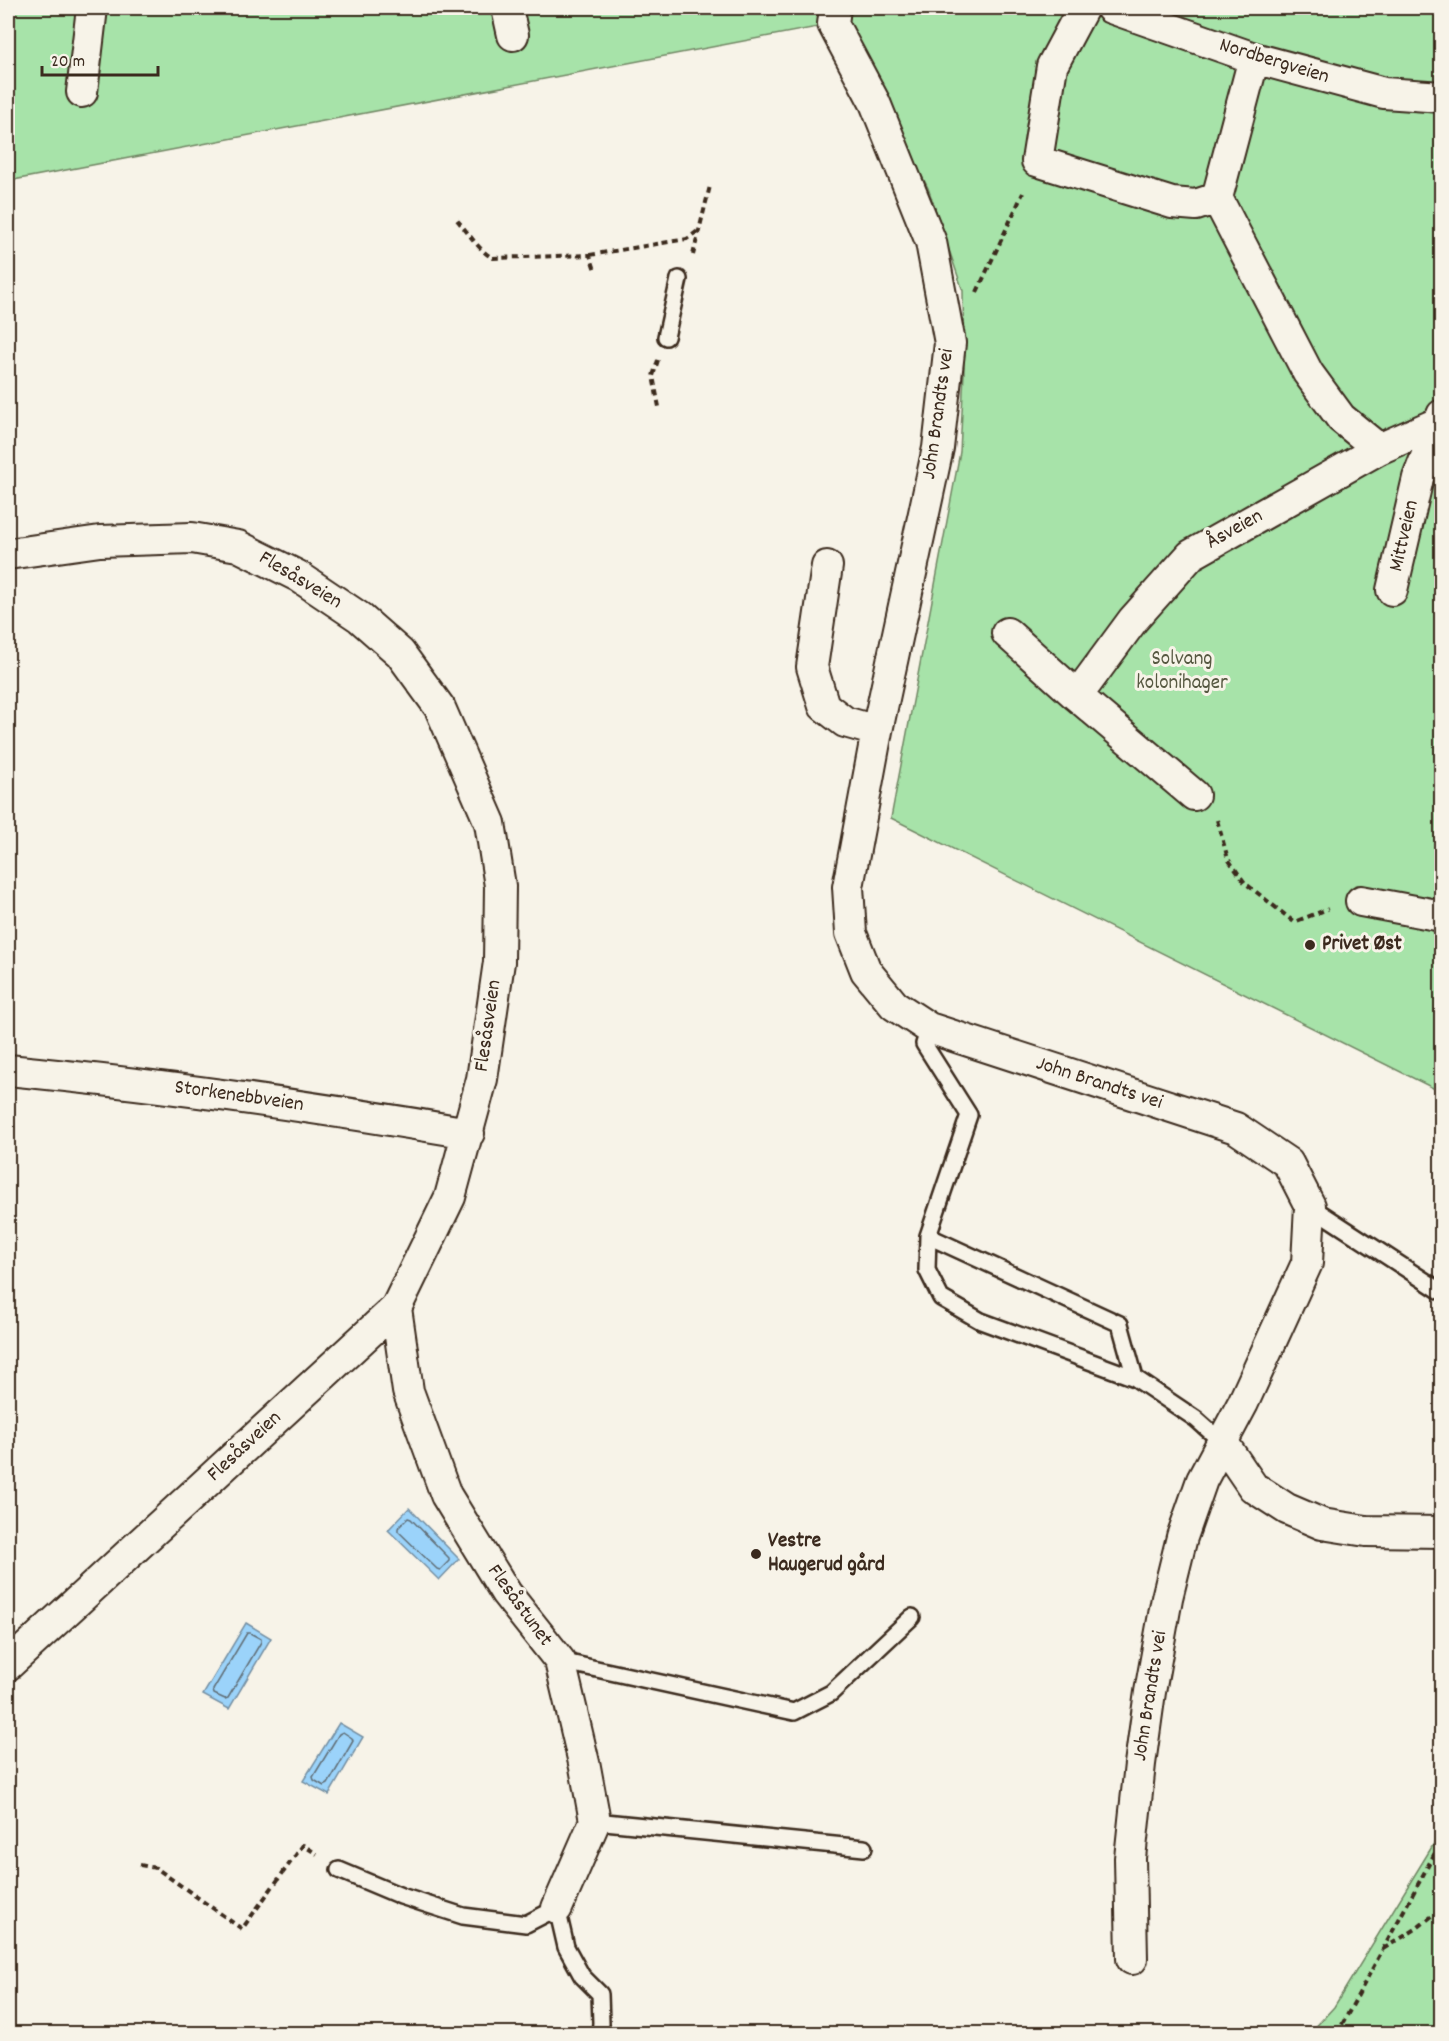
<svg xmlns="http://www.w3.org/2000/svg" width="1449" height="2041" viewBox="0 0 1449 2041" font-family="Dekko,sans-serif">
  <rect width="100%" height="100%" fill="#f7f3e8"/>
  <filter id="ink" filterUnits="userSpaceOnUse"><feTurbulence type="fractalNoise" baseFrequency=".0167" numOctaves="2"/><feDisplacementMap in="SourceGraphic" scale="12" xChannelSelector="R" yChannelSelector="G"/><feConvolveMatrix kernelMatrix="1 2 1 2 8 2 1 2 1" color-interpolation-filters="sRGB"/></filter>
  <g filter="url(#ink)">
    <path fill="#a7e3a9" stroke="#718664" stroke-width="1.5" d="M 8,8 L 1441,8 L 1441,1092 L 891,818 L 960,452 L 964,373 L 963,291 L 928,188 L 882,97 L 833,24 L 8,181 Z
      M 1441,1832 L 1441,2033 L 1310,2033 L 1334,2007 Z"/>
    <path fill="#9bd3fa" stroke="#758fa2" stroke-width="1.5" d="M 409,1508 L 459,1559 L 439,1580 L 388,1530 Z
      M 246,1623 L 271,1638 L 229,1709 L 203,1695 Z
      M 339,1723 L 363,1737 L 329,1795 L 303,1781 Z"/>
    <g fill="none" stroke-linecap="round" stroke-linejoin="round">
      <path stroke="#616e76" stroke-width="1.5" d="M 408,1518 L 411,1519 L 449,1558 L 449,1561 L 440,1570 L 437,1569 L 398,1531 L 398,1528 Z
        M 247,1633 L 250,1633 L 261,1639 L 261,1642 L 228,1698 L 225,1699 L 214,1694 L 213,1690 Z
        M 343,1732 L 352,1738 L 353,1741 L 328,1784 L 324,1786 L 314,1780 L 313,1777 L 339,1734 Z"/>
      <defs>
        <path id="service" d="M 666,337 L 679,279
          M 929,1028 L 924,1044 L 969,1115 L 928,1236 L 927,1270 L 941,1298 L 981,1321 L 1135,1378 L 1196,1419 L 1223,1443
          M 1310,1206 L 1442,1292
          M 928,1236 L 1120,1324 L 1135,1378
          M 560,1661 L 794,1712 L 831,1693 L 912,1617
          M 595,1821 L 864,1848
          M 339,1870 L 401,1896 L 463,1916 L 526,1924 L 557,1908 L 566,1947 L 582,1976 L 600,1994 L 601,2023 L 600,2034"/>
        <path id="minor" d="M 507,8 L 513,35
          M 835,8 L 833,24 L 875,103 L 931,242 L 950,343 L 938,448 L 877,731 L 848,887 L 851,933 L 866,971 L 894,1005 L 929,1028 L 1236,1128 L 1288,1163 L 1310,1206 L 1307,1263 L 1243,1403 L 1202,1480 L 1182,1537 L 1167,1598 L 1150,1692 L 1140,1764 L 1130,1858 L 1132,1959
          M 1083,8 L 1052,66 L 1037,161 L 1172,203 L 1196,205 L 1217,198
          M 1111,8 L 1254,58 L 1384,93 L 1442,97
          M 1254,58 L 1217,198 L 1308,373 L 1341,418 L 1379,449
          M 82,92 L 92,8
          M 8,554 L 100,541 L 192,538 L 238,546 L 298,576 L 359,617 L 400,653 L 440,708 L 490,823 L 500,886 L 499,962 L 482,1079 L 450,1197 L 396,1308 L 8,1665
          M 827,566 L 812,667 L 824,706 L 845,722 L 877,731
          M 1392,590 L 1418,478 L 1442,415
          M 1007,633 L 1077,696 L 1194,795
          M 1077,696 L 1133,620 L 1191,555 L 1379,449 L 1440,422 L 1442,424
          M 1361,901 L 1442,916
          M 8,1070 C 162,1085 316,1107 469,1133
          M 396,1308 L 408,1391 L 446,1495 L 506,1593 L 560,1661 L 585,1767 L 595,1821 L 557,1908
          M 1223,1443 L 1253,1487 L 1287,1509 L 1322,1524 L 1366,1531 L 1442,1532"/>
      </defs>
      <use href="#service" stroke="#3b2a1e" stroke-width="20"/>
      <use href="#minor" stroke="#3b2a1e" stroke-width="34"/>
      <path stroke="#3b2a1e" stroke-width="4" stroke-dasharray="6 4.5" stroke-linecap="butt" d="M 457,220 C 468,232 480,252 493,258 L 590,255 L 595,270
        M 590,255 L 687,239 L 699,230
        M 693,255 L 710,186
        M 977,292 L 1023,193
        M 658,360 L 653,376 L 659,407
        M 1217,820 L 1228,859 L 1245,883 L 1294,922 L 1328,909
        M 140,1865 L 156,1868 L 242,1929 L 303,1845 L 317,1854
        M 1383,1949 L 1416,1929 L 1442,1908
        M 1337,2034 L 1442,1840
        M 1428,2034 L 1442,2019"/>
      <use href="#service" stroke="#f7f3e8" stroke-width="15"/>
      <use href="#minor" stroke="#f7f3e8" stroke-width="30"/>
    </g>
  </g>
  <g fill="#3b2a1e" stroke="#f7f3e8" stroke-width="2">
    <circle cx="1310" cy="945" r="6"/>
    <circle cx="756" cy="1554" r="6"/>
  </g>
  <g text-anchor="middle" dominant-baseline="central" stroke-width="6" stroke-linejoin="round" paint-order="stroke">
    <g font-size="21" fill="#3b2a1e" stroke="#f7f3e8">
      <text transform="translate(1274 62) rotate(17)">Nordbergveien</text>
      <text transform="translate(939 414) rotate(-82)">John Brandts vei</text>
      <text transform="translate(1235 530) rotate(-29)">Åsveien</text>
      <text transform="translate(1405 536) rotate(-77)">Mittveien</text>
      <text transform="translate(300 581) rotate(31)">Flesåsveien</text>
      <text transform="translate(489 1026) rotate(-82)">Flesåsveien</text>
      <text transform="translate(1099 1084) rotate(18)">John Brandts vei</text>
      <text transform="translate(239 1097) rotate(8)">Storkenebbveien</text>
      <text transform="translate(245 1447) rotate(-43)">Flesåsveien</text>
      <text transform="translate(519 1606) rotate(54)">Flesåstunet</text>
      <text transform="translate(1151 1696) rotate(-81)">John Brandts vei</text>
    </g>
    <g font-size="21" fill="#565841" stroke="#f7f3e8">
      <text x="1182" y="660">Solvang<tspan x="1182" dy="24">kolonihager</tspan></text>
    </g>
    <g font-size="21" font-weight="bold" fill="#3b2a1e" stroke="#f7f3e8" text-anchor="start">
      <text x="1322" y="945">Privet Øst</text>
      <text x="768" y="1542">Vestre<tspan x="768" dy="24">Haugerud gård</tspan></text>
    </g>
  </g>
  <rect width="1449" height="2041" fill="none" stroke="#f7f3e8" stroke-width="30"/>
  <rect x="15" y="15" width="1419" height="2011" fill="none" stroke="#3b2a1e" stroke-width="2" filter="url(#ink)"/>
  <path d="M42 66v9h116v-9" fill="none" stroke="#3b2a1e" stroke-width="3"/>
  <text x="51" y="66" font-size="18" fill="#3b2a1e" stroke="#f7f3e8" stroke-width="4.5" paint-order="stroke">20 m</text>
</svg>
